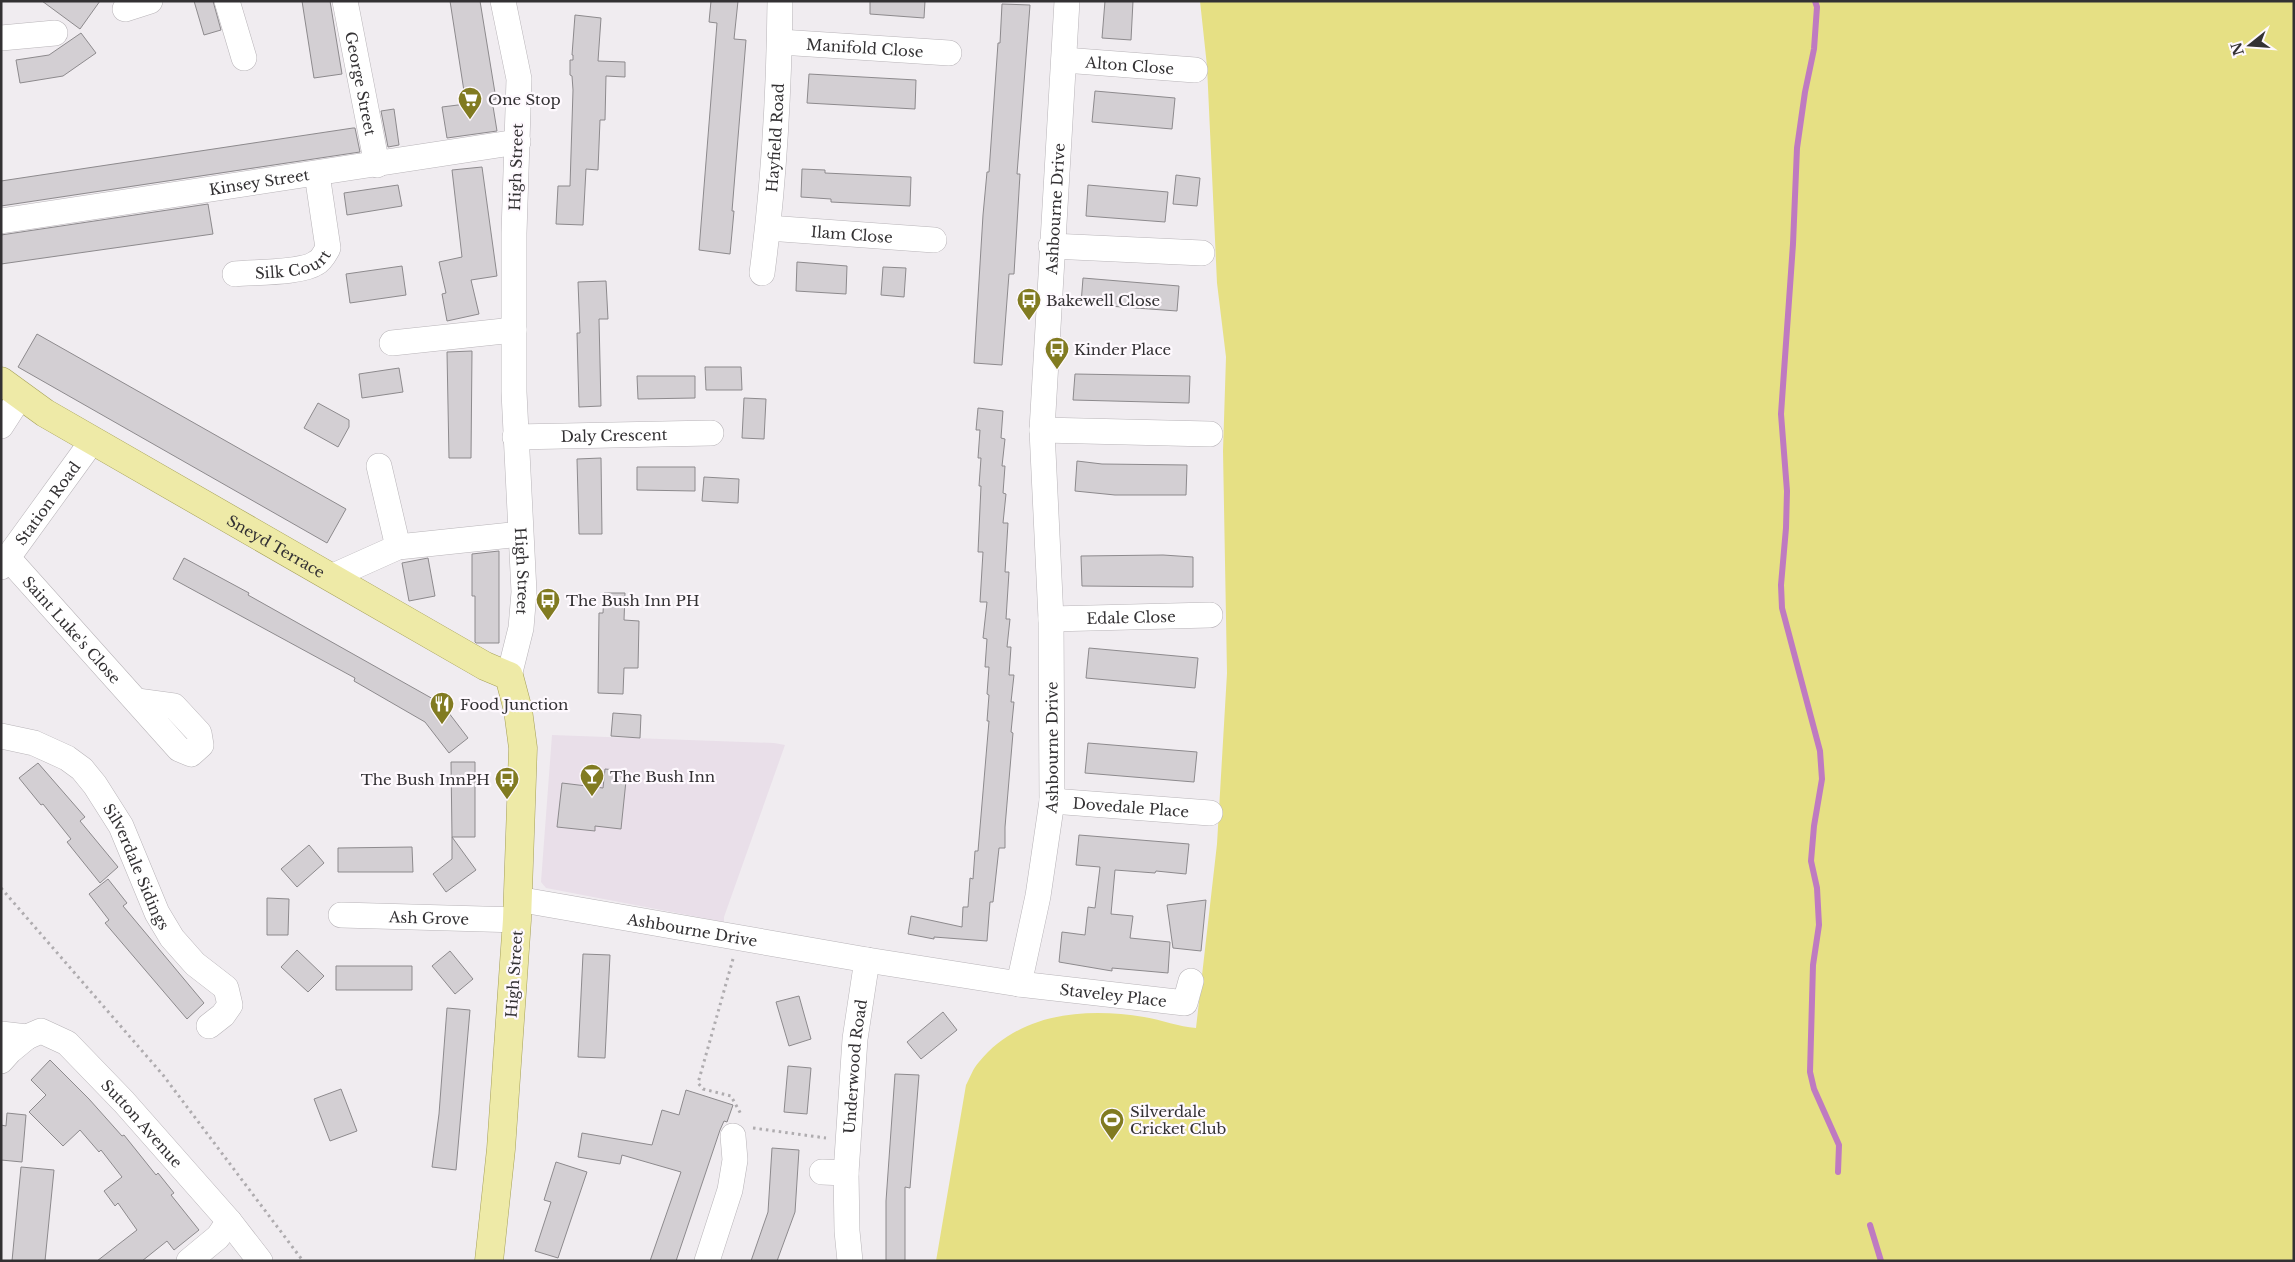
<svg xmlns="http://www.w3.org/2000/svg" width="2295" height="1262" viewBox="0 0 2295 1262" font-family="'Libre Baskerville',serif">
  <rect width="100%" height="100%" fill="#f0ecf0"/>
  <path fill="#e9dfe9" d="M 552,735 L 774,743 L 785,745 L 724,917 L 724,922 L 546,888 L 541,882 Z"/>
  <path fill="#e6e084" d="M 1200,1 L 2294,1 L 2294,1261 L 936,1261 L 966,1085 C 970,1078 973,1068 979,1062 C 1019,1013 1085,1007 1144,1017 C 1162,1020 1179,1027 1196,1028 L 1217,844 L 1227,673 L 1223,451 L 1226,357 L 1217,283 L 1207,66 Z"/>
  <g fill="none" stroke-linecap="round" stroke-linejoin="round">
    <path stroke="#bf7ac1" stroke-width="6" d="M 1815,1 L 1817,7 L 1814,49 L 1805,92 L 1797,148 L 1793,244 L 1781,414 L 1787,491 L 1786,528 L 1781,585 L 1782,608 L 1820,751 L 1822,779 L 1814,826 L 1811,861 L 1817,888 L 1819,925 L 1813,965 L 1810,1072 L 1814,1089 L 1839,1145 L 1838,1172
      M 1870,1225 L 1881,1261"/>
  </g>
  <path fill="#d3cfd3" stroke="#8d8a8d" d="M 42,1 L 100,1 L 80,29 Z
    M 194,1 L 213,1 L 221,30 L 204,35 Z
    M 302,1 L 330,1 L 342,74 L 314,78 Z
    M 450,1 L 480,1 L 496,99 L 492,100 L 497,131 L 447,138 L 442,107 L 466,104 Z
    M 711,1 L 738,1 L 734,39 L 746,40 L 732,211 L 734,211 L 730,254 L 699,250 L 717,23 L 709,22 Z
    M 870,1 L 925,1 L 924,18 L 870,14 Z
    M 1105,1 L 1133,1 L 1131,40 L 1102,38 Z
    M 1002,4 L 1030,5 L 1017,174 L 1020,174 L 1014,274 L 1009,274 L 1002,365 L 974,363 L 983,215 L 987,172 L 989,172 L 998,43 L 1000,43 Z
    M 575,15 L 601,18 L 598,61 L 625,62 L 625,77 L 606,76 L 605,120 L 600,120 L 598,170 L 586,169 L 583,225 L 556,224 L 558,186 L 570,186 L 573,90 L 572,76 L 570,75 L 570,60 L 573,60 L 573,55 L 572,55 Z
    M 81,33 L 96,53 L 63,76 L 20,83 L 16,60 L 49,55 Z
    M 809,74 L 916,80 L 915,109 L 807,103 Z
    M 1095,91 L 1175,98 L 1172,129 L 1092,122 Z
    M 394,109 L 399,145 L 388,147 L 381,111 Z
    M 353,128 L 355,128 L 360,152 L 1,206 L 1,181 Z
    M 482,167 L 497,276 L 471,280 L 479,314 L 447,321 L 442,294 L 446,293 L 439,262 L 462,257 L 452,170 Z
    M 802,169 L 825,170 L 825,173 L 911,177 L 910,206 L 831,202 L 831,199 L 801,197 Z
    M 1176,175 L 1200,178 L 1197,206 L 1173,204 Z
    M 398,185 L 402,206 L 347,215 L 344,193 Z
    M 1088,185 L 1168,192 L 1165,222 L 1086,216 Z
    M 208,204 L 213,234 L 1,264 L 1,235 Z
    M 797,262 L 847,266 L 846,294 L 796,291 Z
    M 402,266 L 406,295 L 350,303 L 346,274 Z
    M 883,267 L 906,268 L 904,297 L 881,295 Z
    M 1083,278 L 1179,286 L 1177,311 L 1081,304 Z
    M 606,281 L 608,319 L 599,319 L 601,406 L 579,407 L 577,333 L 580,333 L 578,282 Z
    M 37,334 L 346,509 L 327,543 L 18,367 Z
    M 472,351 L 471,458 L 449,458 L 447,352 Z
    M 705,367 L 741,367 L 742,390 L 706,390 Z
    M 399,368 L 403,392 L 362,398 L 359,374 Z
    M 1075,374 L 1190,376 L 1189,403 L 1073,400 Z
    M 637,376 L 695,376 L 695,398 L 638,399 Z
    M 744,398 L 766,399 L 764,439 L 742,438 Z
    M 318,403 L 349,420 L 349,427 L 338,447 L 304,428 Z
    M 978,408 L 1003,411 L 1001,438 L 1005,439 L 1002,466 L 1005,466 L 1003,493 L 1006,494 L 1003,523 L 1008,523 L 1005,572 L 1009,572 L 1006,619 L 1010,619 L 1007,647 L 1011,647 L 1009,675 L 1014,675 L 1011,702 L 1014,702 L 1011,732 L 1013,733 L 1005,827 L 1005,848 L 999,848 L 993,902 L 990,902 L 987,941 L 934,937 L 934,939 L 908,934 L 911,916 L 962,927 L 963,907 L 968,907 L 970,878 L 973,879 L 975,851 L 978,851 L 989,721 L 987,721 L 989,695 L 987,694 L 989,667 L 985,667 L 987,639 L 983,638 L 987,602 L 980,602 L 983,552 L 978,552 L 981,486 L 979,486 L 981,458 L 978,458 L 980,430 L 976,430 Z
    M 601,458 L 602,534 L 579,534 L 577,459 Z
    M 1077,461 L 1102,464 L 1187,465 L 1186,495 L 1115,495 L 1075,491 Z
    M 637,467 L 695,467 L 695,491 L 637,490 Z
    M 704,477 L 739,479 L 738,503 L 702,501 Z
    M 499,551 L 499,643 L 476,643 L 475,642 L 475,596 L 472,596 L 472,554 Z
    M 1163,555 L 1193,557 L 1193,587 L 1082,586 L 1081,556 Z
    M 184,558 L 249,593 L 248,595 L 442,704 L 468,738 L 449,753 L 425,722 L 354,681 L 355,678 L 173,579 Z
    M 428,558 L 435,596 L 409,601 L 402,563 Z
    M 604,593 L 625,593 L 624,620 L 639,621 L 638,668 L 624,668 L 623,694 L 598,693 L 599,613 L 603,613 Z
    M 1089,648 L 1198,658 L 1195,688 L 1086,678 Z
    M 613,713 L 641,715 L 640,738 L 611,736 Z
    M 1088,743 L 1197,752 L 1194,782 L 1085,773 Z
    M 451,762 L 475,762 L 475,837 L 452,837 Z
    M 38,763 L 85,817 L 80,821 L 118,867 L 100,883 L 67,842 L 71,839 L 43,804 L 41,805 L 19,778 Z
    M 605,769 L 627,771 L 621,829 L 595,826 L 595,831 L 557,827 L 562,783 L 603,788 Z
    M 1079,835 L 1189,844 L 1186,874 L 1156,871 L 1155,873 L 1115,870 L 1111,914 L 1133,916 L 1130,938 L 1170,942 L 1168,973 L 1112,968 L 1112,971 L 1059,962 L 1062,932 L 1085,935 L 1088,907 L 1095,908 L 1100,867 L 1076,865 Z
    M 452,837 L 476,870 L 446,892 L 433,874 L 452,859 Z
    M 309,845 L 324,863 L 297,887 L 281,869 Z
    M 412,847 L 413,872 L 338,872 L 338,848 Z
    M 108,879 L 127,903 L 123,906 L 204,1003 L 187,1019 L 105,923 L 109,920 L 89,894 Z
    M 267,898 L 289,899 L 288,935 L 267,935 Z
    M 1206,900 L 1201,951 L 1173,948 L 1167,905 Z
    M 297,950 L 324,976 L 308,992 L 281,967 Z
    M 450,951 L 473,979 L 455,994 L 432,966 Z
    M 583,954 L 610,955 L 605,1058 L 578,1057 Z
    M 336,966 L 412,966 L 412,990 L 336,990 Z
    M 799,996 L 811,1039 L 789,1046 L 776,1002 Z
    M 447,1008 L 470,1010 L 456,1170 L 432,1167 L 439,1114 Z
    M 943,1012 L 957,1030 L 921,1059 L 907,1042 Z
    M 50,1060 L 89,1099 L 122,1136 L 124,1135 L 156,1175 L 158,1173 L 174,1193 L 171,1195 L 199,1230 L 174,1250 L 167,1241 L 142,1261 L 97,1261 L 137,1230 L 118,1203 L 115,1206 L 104,1191 L 122,1177 L 101,1150 L 99,1152 L 80,1130 L 63,1146 L 29,1112 L 46,1095 L 31,1080 Z
    M 788,1066 L 811,1068 L 807,1114 L 784,1112 Z
    M 895,1074 L 919,1075 L 910,1188 L 905,1187 L 905,1261 L 886,1261 L 886,1201 Z
    M 341,1089 L 357,1131 L 330,1141 L 314,1099 Z
    M 686,1090 L 733,1105 L 727,1122 L 724,1121 L 720,1130 L 676,1261 L 650,1261 L 681,1172 L 622,1155 L 620,1164 L 578,1157 L 582,1133 L 652,1145 L 662,1110 L 679,1115 Z
    M 7,1113 L 26,1115 L 22,1162 L 1,1160 L 1,1125 L 6,1126 Z
    M 772,1148 L 799,1150 L 795,1212 L 777,1261 L 751,1261 L 768,1212 Z
    M 556,1162 L 587,1172 L 558,1258 L 535,1251 L 551,1202 L 544,1200 Z
    M 21,1167 L 54,1170 L 45,1261 L 12,1261 Z"/>
  <g fill="none" stroke-linecap="round" stroke-linejoin="round">
    <defs>
      <g id="minor">
        <path d="M 227,1 L 244,58"/>
        <path id="s1" d="M 345,1 L 377,165"/>
        <path id="s2" d="M 503,1 L 519,79 L 514,233 L 514,392 L 524,592 L 521,628 L 509,676"/>
        <path d="M 125,9 L 150,1"/>
        <path d="M 1,38 L 55,33"/>
        <path id="s3" d="M 780,42 L 949,53"/>
        <path id="s4" d="M 1064,60 L 1195,70"/>
        <path id="s5" d="M 1,221 L 518,142"/>
        <path id="s6" d="M 768,228 L 934,240"/>
        <path d="M 1051,246 L 1202,253"/>
        <path id="s7" d="M 762,273 C 774,184 779,92 780,1"/>
        <path id="s8" d="M 235,274 C 255,272 302,273 316,263 C 322,260 325,253 328,248 L 317,174"/>
        <path d="M 392,343 L 514,330"/>
        <path d="M 1,426 L 21,395"/>
        <path d="M 1042,430 L 1210,434"/>
        <path id="s9" d="M 515,437 L 711,433"/>
        <path d="M 379,466 L 398,547"/>
        <path id="s10" d="M 8,558 L 179,749 L 191,754 L 201,745 L 199,733 L 174,706 L 137,701"/>
        <path id="s11" d="M 1,567 L 93,440"/>
        <path d="M 331,577 L 398,547 L 520,534"/>
        <path id="s12" d="M 1051,619 L 1210,615"/>
        <path id="s13" d="M 1,736 L 34,743 L 67,758 L 82,769 L 95,785 L 121,826 L 157,913 L 172,938 L 195,964 L 226,988 L 230,1005 L 223,1015 L 209,1026"/>
        <path id="s14" d="M 1052,801 L 1210,813"/>
        <path id="s15" d="M 517,899 L 867,960 L 1019,984 L 1038,896 L 1052,801 L 1051,619 L 1042,430 L 1067,1"/>
        <path id="s16" d="M 341,915 L 517,920"/>
        <path id="s17" d="M 1019,984 L 1185,1003 L 1191,981"/>
        <path id="s18" d="M 1,1034 L 27,1037 L 41,1031 L 67,1043 L 124,1102 L 229,1221 L 260,1261"/>
        <path d="M 1,1061 L 10,1051 L 27,1037"/>
        <path d="M 822,1172 L 846,1173"/>
        <path d="M 189,1261 L 218,1237 L 229,1221"/>
        <path d="M 707,1261 L 730,1190 L 735,1160 L 733,1136"/>
        <path id="s19" d="M 850,1261 L 847,1231 L 846,1173 L 855,1039 L 867,960"/>
      </g>
      <g id="major">
        <path id="s20" d="M 1,381 L 45,413 L 485,666 L 509,676 L 518,710 L 523,748 L 517,920 L 501,1149 L 489,1261"/>
      </g>
    </defs>
    <use href="#minor" stroke="#b8b4b8" stroke-width="26"/>
    <use href="#major" stroke="#a5a058" stroke-width="29"/>
    <path stroke="#afacaf" stroke-width="3" stroke-dasharray="2.5 4" stroke-linecap="butt" d="M 1,888 L 163,1075 L 303,1261
      M 733,959 L 698,1083 L 703,1089 L 731,1096 L 742,1116
      M 753,1128 L 826,1138"/>
    <use href="#minor" stroke="#fff" stroke-width="25"/>
    <use href="#major" stroke="#eeeaa7" stroke-width="28"/>
  </g>
  <defs>
    <symbol id="supermarket-pin" viewBox="-11 -11 22 30"><path d="M0 17L-7.5 6A9.5 9.5 0 1 1 7.5 6Z" fill="#817b21" stroke="#fef9fe"/><path d="M-6-5.5h2.5l.6 2H6L4.5 2H-2.5L-4.4-4H-6ZM-1.5 3.2a1.3 1.3 0 1 0 .1 0ZM3 3.2a1.3 1.3 0 1 0 .1 0Z" fill="#fff"/></symbol>
    <symbol id="bus-pin" viewBox="-11 -11 22 30"><path d="M0 17L-7.5 6A9.5 9.5 0 1 1 7.5 6Z" fill="#817b21" stroke="#fef9fe"/><path d="M-5-6H5V4H4V6H2V4H-2V6H-4V4H-5ZM-3.5-4V0h7V-4ZM-3.5 1.2v1.5H-2V1.2ZM2 1.2v1.5H3.5V1.2Z" fill="#fff"/></symbol>
    <symbol id="restaurant-pin" viewBox="-11 -11 22 30"><path d="M0 17L-7.5 6A9.5 9.5 0 1 1 7.5 6Z" fill="#817b21" stroke="#fef9fe"/><path d="M-5-6h1v4h1v-4h1v4h1v-4h1v5L-1.5 .5V6h-2V.5L-5-1ZM5-6V6H3V1.5H1.5Q1.5-4 5-6Z" fill="#fff"/></symbol>
    <symbol id="bar-pin" viewBox="-11 -11 22 30"><path d="M0 17L-7.5 6A9.5 9.5 0 1 1 7.5 6Z" fill="#817b21" stroke="#fef9fe"/><path d="M-6-5H6L.8 .8V4.5H3.5V6h-7V4.5H-.8V.8Z" fill="#fff"/></symbol>
    <symbol id="stadium-pin" viewBox="-11 -11 22 30"><path d="M0 17L-7.5 6A9.5 9.5 0 1 1 7.5 6Z" fill="#817b21" stroke="#fef9fe"/><path d="M0-5a6.5 5 0 1 0 0 10a6.5 5 0 1 0 0-10ZM-3.5-1.8h7v3.6h-7Z" fill="#fff"/></symbol>
  </defs>
  <g fill-rule="evenodd">
    <use href="#supermarket-pin" x="456" y="85" width="28" height="38"/>
    <use href="#bus-pin" x="1015" y="286" width="28" height="38"/>
    <use href="#bus-pin" x="1043" y="335" width="28" height="38"/>
    <use href="#bus-pin" x="534" y="586" width="28" height="38"/>
    <use href="#restaurant-pin" x="428" y="690" width="28" height="38"/>
    <use href="#bar-pin" x="578" y="762" width="28" height="38"/>
    <use href="#bus-pin" x="493" y="765" width="28" height="38"/>
    <use href="#stadium-pin" x="1098" y="1106" width="28" height="38"/>
  </g>
  <g text-anchor="middle" dominant-baseline="central" stroke-width="4.5" stroke-linejoin="round" paint-order="stroke">
    <g font-size="15" fill="#333133" stroke="#fef9fe">
      <text stroke="none"><textPath href="#s3" startOffset="85">Manifold Close</textPath></text>
      <text stroke="none"><textPath href="#s4" startOffset="66">Alton Close</textPath></text>
      <text stroke="none"><textPath href="#s1" startOffset="84">George Street</textPath></text>
      <text stroke="none"><textPath href="#s7" startOffset="136">Hayfield Road</textPath></text>
      <text transform="translate(516 167) rotate(-88)">High Street</text>
      <text stroke="none"><textPath href="#s5" startOffset="261">Kinsey Street</textPath></text>
      <text stroke="none"><textPath href="#s15" startOffset="1288">Ashbourne Drive</textPath></text>
      <text stroke="none"><textPath href="#s6" startOffset="84">Ilam Close</textPath></text>
      <text stroke="none"><textPath href="#s8" startOffset="59">Silk Court</textPath></text>
      <text stroke="none"><textPath href="#s9" startOffset="99">Daly Crescent</textPath></text>
      <text stroke="none"><textPath href="#s11" startOffset="79">Station Road</textPath></text>
      <text stroke="none"><textPath href="#s20" startOffset="321">Sneyd Terrace</textPath></text>
      <text stroke="none"><textPath href="#s2" startOffset="572">High Street</textPath></text>
      <text stroke="none"><textPath href="#s12" startOffset="80">Edale Close</textPath></text>
      <text stroke="none"><textPath href="#s10" startOffset="96">Saint Luke's Close</textPath></text>
      <text stroke="none"><textPath href="#s15" startOffset="749">Ashbourne Drive</textPath></text>
      <text stroke="none"><textPath href="#s14" startOffset="79">Dovedale Place</textPath></text>
      <text stroke="none"><textPath href="#s13" startOffset="201">Silverdale Sidings</textPath></text>
      <text stroke="none"><textPath href="#s16" startOffset="88">Ash Grove</textPath></text>
      <text stroke="none"><textPath href="#s15" startOffset="178">Ashbourne Drive</textPath></text>
      <text transform="translate(514 974) rotate(-86)">High Street</text>
      <text stroke="none"><textPath href="#s17" startOffset="95">Staveley Place</textPath></text>
      <text stroke="none"><textPath href="#s19" startOffset="195">Underwood Road</textPath></text>
      <text stroke="none"><textPath href="#s18" startOffset="180">Sutton Avenue</textPath></text>
    </g>
    <g font-size="15" fill="#333133" stroke="#fef9fe" text-anchor="start">
      <text x="488" y="99">One Stop</text>
      <text x="1046" y="300">Bakewell Close</text>
      <text x="1074" y="349">Kinder Place</text>
      <text x="566" y="600">The Bush Inn PH</text>
      <text x="460" y="704">Food Junction</text>
      <text x="610" y="776">The Bush Inn</text>
      <text x="490" y="779" text-anchor="end">The Bush InnPH</text>
      <text x="1130" y="1111">Silverdale<tspan x="1130" dy="17">Cricket Club</tspan></text>
    </g>
  </g>
  <rect width="2295" height="1262" fill="none" stroke="#333133" stroke-width="5"/>
  <g transform="translate(2250 45) rotate(253)" stroke="#fef9fe" stroke-width="4" paint-order="stroke">
  <path d="M0-4L9 19L0 12L-9 19Z" fill="#333133"/>
  <text y="-8" font-size="14" font-weight="bold" text-anchor="middle" fill="#333133">N</text>
  </g>
</svg>
